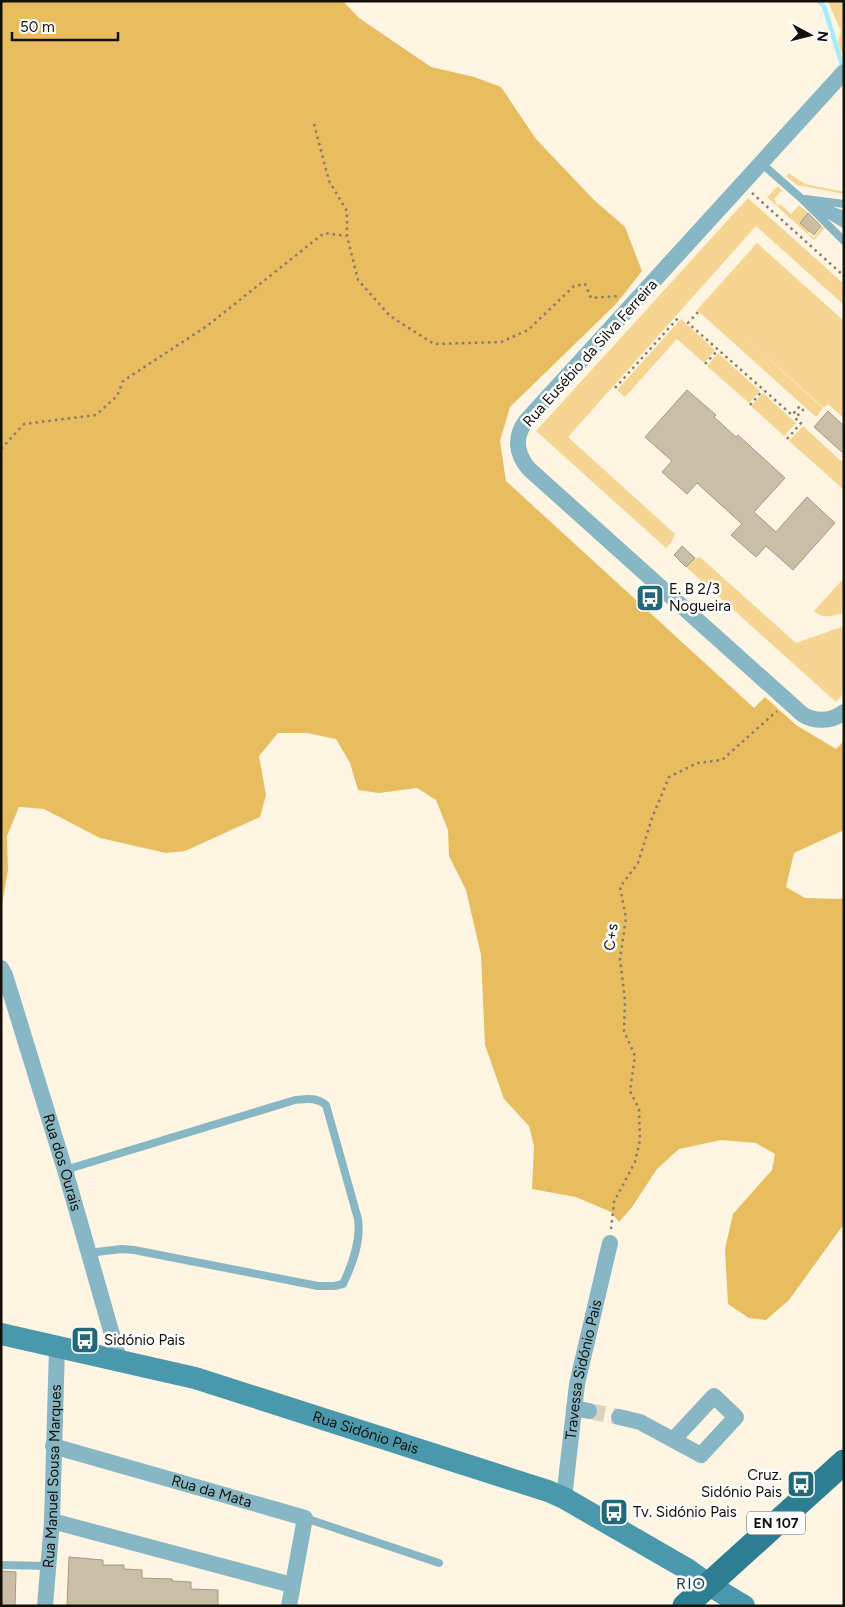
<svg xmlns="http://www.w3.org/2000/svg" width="845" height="1607" viewBox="0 0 845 1607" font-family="Figtree,sans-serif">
  <rect width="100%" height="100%" fill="#fff5e2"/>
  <path fill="#f6d592" d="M 826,1 L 844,1 L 844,53 L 842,54 L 838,42 L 841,31 L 829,4 Z
    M 789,173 L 805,184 L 844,192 L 844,194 L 797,185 L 786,176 Z
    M 778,186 L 784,192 L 781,191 L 774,199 L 776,201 L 775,202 L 778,206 L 780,204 L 791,214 L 799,205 L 808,213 L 800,223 L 810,231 L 808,233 L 814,238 L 822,226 L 825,228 L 814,240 L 767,197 Z
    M 748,198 L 844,284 L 844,305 L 756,226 L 568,437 L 675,534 L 671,543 L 666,548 L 536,431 Z
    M 757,243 L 844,321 L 844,418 L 828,404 L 824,408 L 740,333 L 823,408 L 816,417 L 697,310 Z
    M 681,319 L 715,350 L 704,363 L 677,339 L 625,397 L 617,390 Z
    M 718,353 L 760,391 L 749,403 L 707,366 Z
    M 763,393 L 796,423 L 784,436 L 751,406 Z
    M 803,426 L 841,461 L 844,460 L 844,490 L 789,441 Z
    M 700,557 L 796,643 L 844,626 L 844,693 L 836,702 L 686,567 L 694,559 Z
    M 844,578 L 844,613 C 831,616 824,620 814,611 Z"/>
  <path fill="#e8bd60" d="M 1,1 L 343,1 L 359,18 L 431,67 L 474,77 L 501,87 L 536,139 L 594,200 L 625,227 L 642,271 L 616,304 L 510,407 L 500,441 L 506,481 L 754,708 L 765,697 L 796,725 L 836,749 L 844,741 L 844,830 L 794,853 L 786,887 L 805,898 L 838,899 L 844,898 L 844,1224 L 789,1300 L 766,1320 L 749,1318 L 728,1304 L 725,1249 L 733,1214 L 772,1170 L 775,1154 L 756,1143 L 721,1140 L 679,1149 L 657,1169 L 632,1207 L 619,1222 L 611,1212 L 576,1197 L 532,1189 L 534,1146 L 529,1126 L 504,1099 L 485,1045 L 481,955 L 466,890 L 449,856 L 448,830 L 436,800 L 417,788 L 379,793 L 358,790 L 350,763 L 336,739 L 307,733 L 278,733 L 259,756 L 266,795 L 260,817 L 185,851 L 166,853 L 100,838 L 44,809 L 19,807 L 7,836 L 8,870 L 1,910 Z"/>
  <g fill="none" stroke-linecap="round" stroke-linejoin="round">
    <path stroke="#a6ebfe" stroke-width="4.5" d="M 819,1 L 824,6 L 843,68"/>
  </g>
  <path fill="#cabea7" stroke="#a59a83" d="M 808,213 L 821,226 L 814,235 L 800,223 Z
    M 687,390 L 716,415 L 714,417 L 736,437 L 738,435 L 785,478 L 754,512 L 776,532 L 807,497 L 835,523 L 793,570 L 766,546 L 756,557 L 731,535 L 742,524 L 697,483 L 687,494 L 662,472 L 672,461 L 645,437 Z
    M 828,411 L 844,426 L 844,454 L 814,427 Z
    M 682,546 L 695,558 L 686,567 L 674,555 Z
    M 69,1557 L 103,1560 L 103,1565 L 124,1565 L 124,1569 L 142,1570 L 142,1578 L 172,1579 L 172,1581 L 191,1582 L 191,1589 L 218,1590 L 218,1606 L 67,1606 Z
    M 1,1571 L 16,1572 L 15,1606 L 1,1606 Z"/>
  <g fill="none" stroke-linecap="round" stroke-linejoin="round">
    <path stroke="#dcd3c1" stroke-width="16" stroke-dasharray="16 8" stroke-linecap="butt" d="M 589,1411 L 619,1417"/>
    <path stroke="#857e70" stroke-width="2.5" stroke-dasharray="2.5 4" stroke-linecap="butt" d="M 314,124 L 329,181 L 347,211 L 347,236 L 358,280 L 390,316 L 434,344 L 501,342 L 528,330 L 574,286 L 585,284 L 591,298 L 619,296
      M 752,193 L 844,276
      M 698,312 L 688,323 L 792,415 L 801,405
      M 705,364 L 718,350
      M 615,388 L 678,318
      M 750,405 L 763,390
      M 787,439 L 801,423 L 795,418 L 804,409
      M 1,449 L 24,424 L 96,415 L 117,396 L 123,381 L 207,326 L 324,233 L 346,236
      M 611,1229 L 614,1202 L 635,1162 L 640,1140 L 639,1109 L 630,1091 L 635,1056 L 624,1031 L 625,1000 L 620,959 L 626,918 L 620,887 L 638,863 L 652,818 L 669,777 L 697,763 L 722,760 L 777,711"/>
    <path stroke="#87b7c5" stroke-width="8" d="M 761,163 L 802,199 L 844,241
      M 806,199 L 844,204
      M 810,203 L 844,224
      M 822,207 L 844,215
      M 65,1170 L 295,1100 C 307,1099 316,1097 326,1105 L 358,1219 C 361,1241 353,1263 343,1284 L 334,1286 L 318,1286 L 134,1250 L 122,1249 L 88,1253
      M 305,1518 L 439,1563
      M 1,1565 L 48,1566"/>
    <g stroke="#87b7c5" stroke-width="16">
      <path d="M 844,72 L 526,421 C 514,437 516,454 529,469 L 802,714 C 814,722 832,722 844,712"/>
      <path id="s1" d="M 1,968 L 5,975 L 65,1170 L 119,1359"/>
      <path d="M 574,1408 L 589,1411"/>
      <path d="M 619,1417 L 640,1422 L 701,1455 L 736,1417 L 714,1396 L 673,1440"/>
      <path id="s2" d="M 53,1446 L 305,1518 L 289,1606"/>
      <path id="s3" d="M 564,1498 L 577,1384 L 610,1243"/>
      <path d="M 52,1521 L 292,1585"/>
      <path id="s4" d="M 45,1606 L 52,1521 L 57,1347"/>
    </g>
    <path stroke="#4998ac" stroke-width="22" id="s5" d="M 1,1334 L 195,1378 L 548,1491 L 564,1498 L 687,1569 L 709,1585 L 744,1606"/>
    <path stroke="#2d7e92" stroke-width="25" d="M 685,1606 L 844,1462"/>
  </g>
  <defs>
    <symbol id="bus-square" viewBox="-11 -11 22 22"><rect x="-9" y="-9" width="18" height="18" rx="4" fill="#236878" stroke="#fff"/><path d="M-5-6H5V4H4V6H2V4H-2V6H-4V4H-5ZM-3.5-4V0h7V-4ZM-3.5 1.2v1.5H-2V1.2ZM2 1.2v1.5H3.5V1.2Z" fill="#fff"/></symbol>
  </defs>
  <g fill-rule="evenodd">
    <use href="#bus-square" x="634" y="582" width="32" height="32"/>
    <use href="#bus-square" x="69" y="1324" width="32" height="32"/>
    <use href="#bus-square" x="785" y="1468" width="32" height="32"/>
    <use href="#bus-square" x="598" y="1496" width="32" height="32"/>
  </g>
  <g text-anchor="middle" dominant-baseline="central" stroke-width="5" stroke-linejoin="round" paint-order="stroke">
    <rect fill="#fff" stroke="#5a5852" stroke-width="1" x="747" y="1511.5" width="58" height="23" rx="4"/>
    <g font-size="14" font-weight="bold" fill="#141008">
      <text x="776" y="1523">EN 107</text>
    </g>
    <g font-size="15" fill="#141008" stroke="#fff">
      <text transform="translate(590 353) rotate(-48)">Rua Eusébio da Silva Ferreira</text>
      <text transform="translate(611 937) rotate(-82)">C+s</text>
      <text stroke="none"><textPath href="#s1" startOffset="204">Rua dos Ourais</textPath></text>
      <text stroke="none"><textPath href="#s3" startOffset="130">Travessa Sidónio Pais</textPath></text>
      <text stroke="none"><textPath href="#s5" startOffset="378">Rua Sidónio Pais</textPath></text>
      <text stroke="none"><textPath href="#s4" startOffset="130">Rua Manuel Sousa Marques</textPath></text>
      <text stroke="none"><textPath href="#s2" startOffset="165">Rua da Mata</textPath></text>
    </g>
    <g font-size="15" fill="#141008" stroke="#fff" text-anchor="start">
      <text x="669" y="589">E. B 2/3<tspan x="669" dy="17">Nogueira</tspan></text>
      <text x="104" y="1340">Sidónio Pais</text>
      <text x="782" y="1475" text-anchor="end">Cruz.<tspan x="782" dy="17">Sidónio Pais</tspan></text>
      <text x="633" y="1512">Tv. Sidónio Pais</text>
    </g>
    <g font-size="16" letter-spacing="1" fill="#183840" stroke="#fff">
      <text x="691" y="1583">RIO</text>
    </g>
  </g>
  <rect width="845" height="1607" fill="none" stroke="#141008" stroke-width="5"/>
  <g transform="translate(810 35) rotate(97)" stroke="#ffffff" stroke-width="4" paint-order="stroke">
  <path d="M0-4L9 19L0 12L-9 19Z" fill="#141008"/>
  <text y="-8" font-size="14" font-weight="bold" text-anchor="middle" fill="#141008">N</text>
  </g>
  <path d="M12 32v8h106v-8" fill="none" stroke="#141008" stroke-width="2.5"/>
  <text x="20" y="32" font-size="15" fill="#141008" stroke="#ffffff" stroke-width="4" paint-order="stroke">50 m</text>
</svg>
